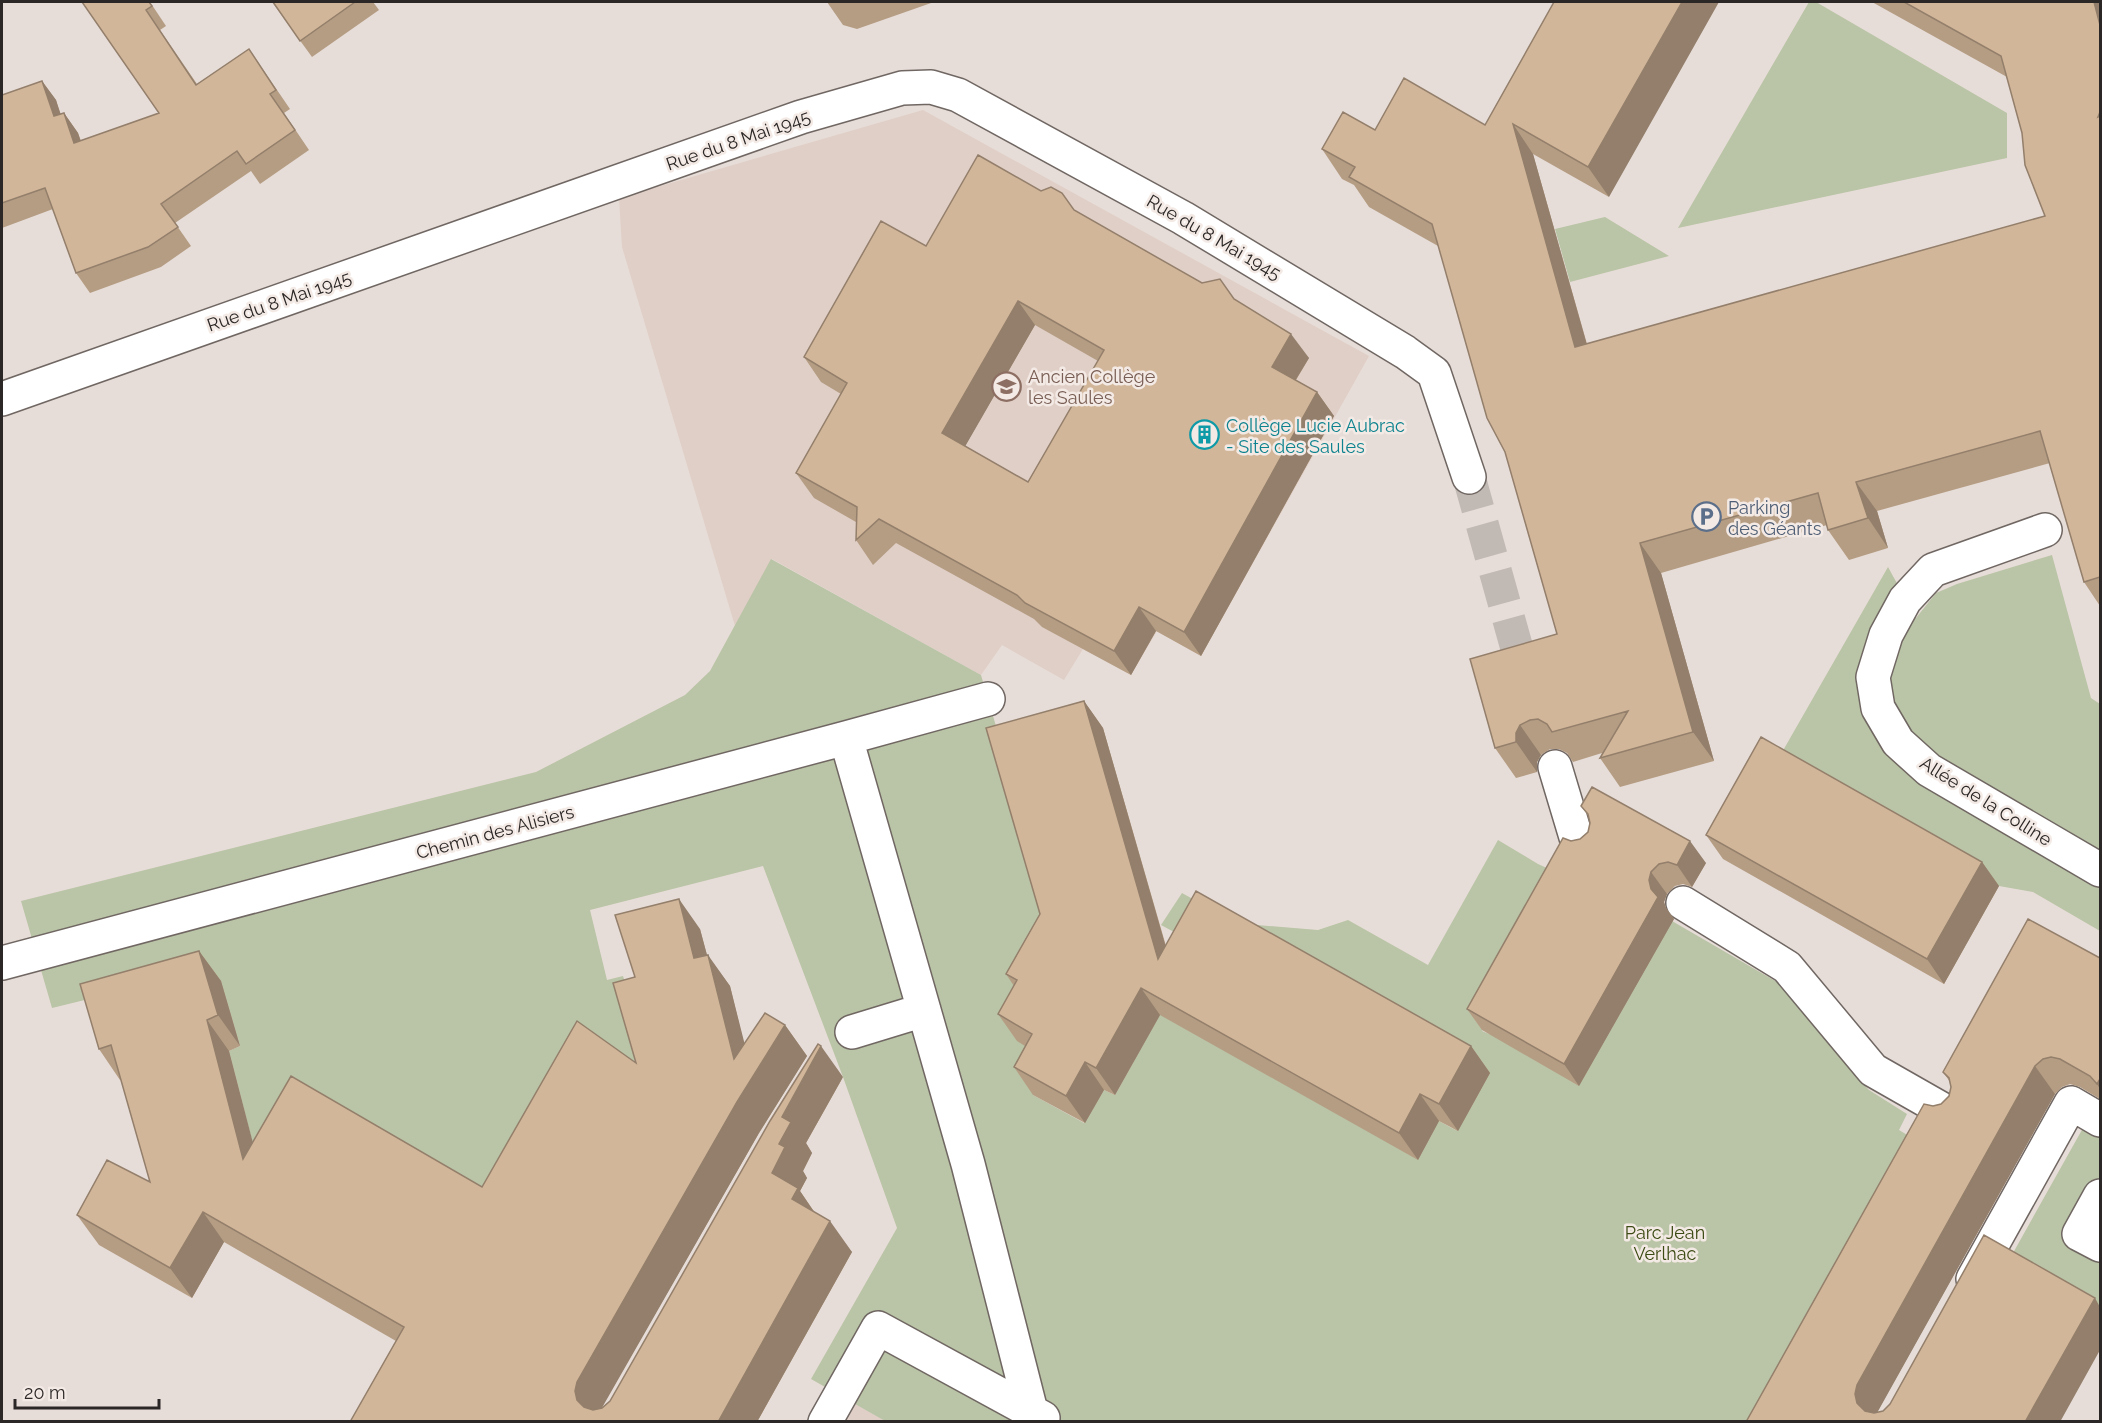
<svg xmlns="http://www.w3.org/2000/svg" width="2102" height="1423" viewBox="0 0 2102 1423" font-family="Raleway,sans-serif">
  <rect width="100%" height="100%" fill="#e7ddd8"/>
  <path fill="#e0cfc7" d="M 923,110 L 1369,356 L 1201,656 L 1157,631 L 1131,675 L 1083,649 L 1064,680 L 1002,645 L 981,675 L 772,559 L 735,626 L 622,247 L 619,198 Z
    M 850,1401 L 885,1421 L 838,1422 Z"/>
  <path fill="#bac4a6" d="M 1809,2 L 1816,2 L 2007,113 L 2007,158 L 1678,228 Z
    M 1605,217 L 1669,256 L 1570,282 L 1555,229 Z
    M 2052,555 L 2091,698 L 2100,704 L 2100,931 L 2033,892 L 1999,886 L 1777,761 L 1888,567 L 1916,618 L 1936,593 L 1957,584 Z
    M 771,559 L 981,675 L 1059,941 L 1051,1061 L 1033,1095 L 1084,1123 L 1104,1090 L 1115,1095 L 1134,1061 L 1149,1010 L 1439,1121 L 1457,1131 L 1200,946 L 1161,925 L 1182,893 L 1218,913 L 1257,925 L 1318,930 L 1348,920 L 1428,965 L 1498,840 L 1538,864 L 1569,878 L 1482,1031 L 1489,1034 L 1665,933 L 1672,921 L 1784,986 L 1853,1073 L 1869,1090 L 1907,1114 L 1899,1130 L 1924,1145 L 1768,1421 L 885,1421 L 811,1379 L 897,1228 L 843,1077 L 763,866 L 590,910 L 607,980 L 623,976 L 647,1057 L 618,1066 L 504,1218 L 255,1152 L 229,1051 L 240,1046 L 221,982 L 97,997 L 52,1008 L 21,901 L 536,772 L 685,695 L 710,671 Z
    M 2083,1128 L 2100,1138 L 2100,1315 L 2008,1262 Z"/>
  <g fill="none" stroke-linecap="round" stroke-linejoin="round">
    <path stroke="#c1b9b4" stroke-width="33" stroke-dasharray="33 16" stroke-linecap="butt" d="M 1469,477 L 1528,688"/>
    <defs>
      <path id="pedestrian" d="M 2045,530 L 1933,570 L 1905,600 L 1886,635 L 1873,677 L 1878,708 L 1898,742 L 1929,770 L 2100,870
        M 846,738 L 968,1164 L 1031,1411
        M 2,963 L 846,738 L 988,699
        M 852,1032 L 924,1010
        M 2100,1196 L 2079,1234 L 2100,1245
        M 1973,1279 L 2071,1103 L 2100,1120
        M 825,1422 L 878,1328 L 1043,1418"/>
      <path id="minor" d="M 2,399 L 801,117 L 902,88 L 931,87 L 958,95 L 1183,218 L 1405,352 L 1434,373 L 1469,477
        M 1555,767 L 1576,837 L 1587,844
        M 1683,903 L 1787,967 L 1873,1070 L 1952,1115"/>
    </defs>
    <use href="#pedestrian" stroke="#706763" stroke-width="36"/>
    <use href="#minor" stroke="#706763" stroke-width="36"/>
    <use href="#pedestrian" stroke="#fff" stroke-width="33"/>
    <use href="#minor" stroke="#fff" stroke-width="33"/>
  </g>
  <path fill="#b59d84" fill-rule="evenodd" d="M 82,2 L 150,2 L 166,26 L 160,30 L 197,84 L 249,49 L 290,109 L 284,113 L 309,150 L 260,184 L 251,171 L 175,223 L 191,246 L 161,267 L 90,293 L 76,273 L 53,209 L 2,228 L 2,95 L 42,81 L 56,100 L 60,114 L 64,113 L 78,133 L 81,141 L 159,113 Z
    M 272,2 L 373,2 L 379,10 L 312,57 Z
    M 827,2 L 934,2 L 857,29 L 843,25 Z
    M 1554,2 L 1609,197 L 1533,154 L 1587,344 L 2045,216 L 2007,77 L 1872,2 L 2100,2 L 2100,606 L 2084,582 L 2050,463 L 1877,511 L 1888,548 L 1849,560 L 1828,530 L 1827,525 L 1661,573 L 1714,761 L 1620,787 L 1600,758 L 1602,753 L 1573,762 L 1567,753 L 1559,749 L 1550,749 L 1541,755 L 1537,762 L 1537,772 L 1516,778 L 1495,748 L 1557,634 L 1505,452 L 1438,246 L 1369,207 L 1354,185 L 1342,179 L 1322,149 L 1375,130 L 1485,125 Z
    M 1074,210 L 1202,283 L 1235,300 L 1309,358 L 1296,380 L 1317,392 L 1334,416 L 1201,656 L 1156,631 L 1131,675 L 1042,627 L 1034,619 L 896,543 L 873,565 L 856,540 L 856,522 L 814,498 L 796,473 L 841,394 L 821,382 L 804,357 L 926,246 ZM 1035,325 L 1098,361 L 1028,482 L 965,446 Z
    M 1084,701 L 1103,728 L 1166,946 L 1471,1046 L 1490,1073 L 1458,1131 L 1439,1121 L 1418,1160 L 1160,1015 L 1115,1095 L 1104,1090 L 1085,1123 L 1033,1095 L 1014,1067 L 1025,1046 L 1017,1041 L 998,1014 L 1014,986 L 1006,974 L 1040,914 Z
    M 1581,806 L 1706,863 L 1692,887 L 1683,884 L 1675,886 L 1667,894 L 1664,902 L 1666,908 L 1674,919 L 1579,1086 L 1482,1030 L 1467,1009 L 1580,839 L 1588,832 L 1590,823 L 1589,817 Z
    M 1706,835 L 1982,862 L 1999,886 L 1944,984 L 1723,859 Z
    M 700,929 L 707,955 L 730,986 L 744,1044 L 785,1025 L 807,1056 L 759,1133 L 601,1408 L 610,1401 L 843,1077 L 806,1143 L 812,1153 L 803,1171 L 807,1178 L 800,1191 L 815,1213 L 852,1252 L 757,1422 L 350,1422 L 396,1341 L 224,1242 L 192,1298 L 99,1245 L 77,1215 L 150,1182 L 121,1080 L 120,1080 L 99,1049 L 199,951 L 221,981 L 240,1046 L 229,1051 L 252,1142 L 482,1187 L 636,1063 L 635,977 Z
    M 2100,958 L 2100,1099 L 2080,1087 L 2070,1084 L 2062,1087 L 2055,1094 L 1877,1412 L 1746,1422 L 1933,1106 L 1941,1104 L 1949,1096 L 1951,1087 L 1950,1082 L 1943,1072 Z"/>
  <path fill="#937f6b" d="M 1682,2 L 1719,2 L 1609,197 L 1588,167 Z
    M 2094,2 L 2100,2 L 2100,25 Z
    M 42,81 L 56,100 L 68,136 L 54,116 Z
    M 64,113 L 78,133 L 88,163 L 74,143 Z
    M 1513,124 L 1533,154 L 1596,377 L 1575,347 Z
    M 1018,301 L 1035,325 L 959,457 L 942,433 Z
    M 1291,334 L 1309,358 L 1289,391 L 1272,367 Z
    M 1317,392 L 1334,416 L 1201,656 L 1184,632 Z
    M 1856,482 L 1877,511 L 1888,548 L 1868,518 Z
    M 1640,543 L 1661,573 L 1714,761 L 1693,732 Z
    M 1139,607 L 1156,631 L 1131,675 L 1114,651 Z
    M 1084,701 L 1103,728 L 1177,986 L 1158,959 Z
    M 1520,725 L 1541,755 L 1537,762 L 1537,772 L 1516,742 L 1516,733 Z
    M 1690,841 L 1706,863 L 1692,887 L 1677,865 Z
    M 1982,862 L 1999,886 L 1944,984 L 1927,959 Z
    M 1651,872 L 1667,894 L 1664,902 L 1666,908 L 1674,919 L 1579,1086 L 1564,1064 L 1651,889 L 1649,880 Z
    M 679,899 L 700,929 L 716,989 L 694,958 Z
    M 199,951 L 221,981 L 240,1046 L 218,1015 Z
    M 708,955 L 730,986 L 753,1077 L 785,1025 L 807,1056 L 759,1133 L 599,1413 L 596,1422 L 577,1400 L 575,1391 L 577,1382 L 734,1059 Z
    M 1141,988 L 1160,1015 L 1115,1095 L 1096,1068 Z
    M 207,1020 L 229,1051 L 265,1189 L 243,1159 Z
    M 821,1046 L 843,1077 L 806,1143 L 812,1153 L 803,1171 L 807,1178 L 800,1191 L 819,1219 L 793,1204 L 772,1173 L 779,1144 L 782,1117 Z
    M 1471,1046 L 1490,1073 L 1458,1131 L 1439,1104 Z
    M 1085,1062 L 1104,1090 L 1085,1123 L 1066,1096 Z
    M 2035,1066 L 2055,1094 L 1877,1413 L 1874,1422 L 1857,1403 L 1855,1394 L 1857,1385 Z
    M 2100,1079 L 2100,1089 L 2097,1084 Z
    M 1420,1094 L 1439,1121 L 1418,1160 L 1399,1133 Z
    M 203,1212 L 224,1242 L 192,1298 L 170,1268 Z
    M 830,1221 L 852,1252 L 757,1422 L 718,1422 Z
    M 2095,1298 L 2100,1307 L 2100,1350 L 2060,1422 L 2025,1422 Z"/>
  <path fill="#d2b699" stroke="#937f6b" stroke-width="1.5" fill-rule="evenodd" d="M 82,2 L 149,2 L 152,6 L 146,10 L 196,85 L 249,49 L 276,90 L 270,94 L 295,130 L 246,164 L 237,151 L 161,204 L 178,227 L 148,247 L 76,273 L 45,188 L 2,203 L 2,95 L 42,81 L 54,116 L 64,113 L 74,143 L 159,113 Z
    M 273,2 L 355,2 L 300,41 Z
    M 1554,2 L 1682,2 L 1588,167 L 1513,124 L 1575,347 L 2045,216 L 2025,165 L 2022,133 L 2001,56 L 1904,2 L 2094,2 L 2100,25 L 2100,112 L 2098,117 L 2100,116 L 2100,577 L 2084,582 L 2040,431 L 1856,482 L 1868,518 L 1828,530 L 1818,493 L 1640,543 L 1693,732 L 1600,758 L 1628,711 L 1552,732 L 1547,724 L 1538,719 L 1530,720 L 1520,725 L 1516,733 L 1516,742 L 1495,748 L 1470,659 L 1557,634 L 1505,452 L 1487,418 L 1432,224 L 1349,177 L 1355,167 L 1322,149 L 1343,112 L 1375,130 L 1404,78 L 1485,125 Z
    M 978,155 L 1041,191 L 1051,187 L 1062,193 L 1074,210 L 1202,283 L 1220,279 L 1234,299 L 1291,334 L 1272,367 L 1317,392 L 1184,632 L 1139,607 L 1114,651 L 1025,603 L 1017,595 L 879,519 L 856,540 L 857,507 L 796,473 L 847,383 L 804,357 L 881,221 L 926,246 ZM 1018,301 L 1104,350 L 1028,482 L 942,433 Z
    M 1084,701 L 1158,959 L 1196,891 L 1471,1046 L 1439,1104 L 1420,1094 L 1399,1133 L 1141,988 L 1096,1068 L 1085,1062 L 1066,1096 L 1014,1067 L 1032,1034 L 998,1014 L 1017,980 L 1006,974 L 1040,914 L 986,728 Z
    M 1761,737 L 1982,862 L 1927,959 L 1706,835 Z
    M 1592,787 L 1690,841 L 1677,865 L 1668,862 L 1659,864 L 1651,872 L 1649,880 L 1651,889 L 1658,897 L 1564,1064 L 1467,1009 L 1563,838 L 1571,841 L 1580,839 L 1588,832 L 1590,823 L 1588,814 L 1581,806 Z
    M 679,899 L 694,958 L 708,955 L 734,1059 L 765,1013 L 785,1025 L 737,1102 L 577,1382 L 575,1391 L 577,1400 L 584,1407 L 593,1410 L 602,1408 L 610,1401 L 770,1121 L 818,1044 L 821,1046 L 782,1117 L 791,1122 L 779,1144 L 785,1147 L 772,1173 L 798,1188 L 792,1199 L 830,1221 L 718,1422 L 350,1422 L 404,1327 L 203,1212 L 170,1268 L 77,1215 L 107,1160 L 150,1182 L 111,1045 L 99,1049 L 80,984 L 199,951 L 218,1015 L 207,1020 L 243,1159 L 291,1076 L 482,1187 L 577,1021 L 636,1063 L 613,983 L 635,977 L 615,915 Z
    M 2028,919 L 2100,958 L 2100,1079 L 2097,1084 L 2090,1076 L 2060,1059 L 2051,1057 L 2043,1059 L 2035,1066 L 1857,1385 L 1855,1394 L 1857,1403 L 1865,1411 L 1874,1413 L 1883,1411 L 1890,1404 L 1984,1235 L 2095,1298 L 2025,1422 L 1746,1422 L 1924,1104 L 1933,1106 L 1941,1104 L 1949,1096 L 1951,1087 L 1949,1078 L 1943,1072 Z"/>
  <defs>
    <symbol id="school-ring" viewBox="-11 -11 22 22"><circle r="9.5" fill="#f4eae5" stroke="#8d6e63" stroke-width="1.5"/><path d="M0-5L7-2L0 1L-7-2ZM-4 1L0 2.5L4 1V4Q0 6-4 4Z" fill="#8d6e63"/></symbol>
    <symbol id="building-ring" viewBox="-11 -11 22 22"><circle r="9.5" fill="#f4eae5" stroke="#0f9aa8" stroke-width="1.5"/><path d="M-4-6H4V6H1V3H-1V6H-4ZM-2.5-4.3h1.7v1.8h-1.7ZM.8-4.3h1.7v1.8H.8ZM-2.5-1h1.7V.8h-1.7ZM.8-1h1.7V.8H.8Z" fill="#0f9aa8"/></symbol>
    <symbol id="parking-ring" viewBox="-11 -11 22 22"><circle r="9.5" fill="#f4eae5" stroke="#5c6f8a" stroke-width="1.5"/><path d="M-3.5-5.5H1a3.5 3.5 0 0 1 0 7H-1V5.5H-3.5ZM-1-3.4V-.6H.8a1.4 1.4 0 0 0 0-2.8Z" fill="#5c6f8a"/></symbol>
  </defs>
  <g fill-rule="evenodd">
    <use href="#school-ring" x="990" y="370" width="33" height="33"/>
    <use href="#building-ring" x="1188" y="418" width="33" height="33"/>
    <use href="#parking-ring" x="1690" y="500" width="33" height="33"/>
  </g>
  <g text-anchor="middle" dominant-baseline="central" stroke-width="5" stroke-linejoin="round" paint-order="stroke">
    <g font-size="18" fill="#2b2726" stroke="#f4eae5">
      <text transform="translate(738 140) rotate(-19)">Rue du 8 Mai 1945</text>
      <text transform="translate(1214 237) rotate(30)">Rue du 8 Mai 1945</text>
      <text transform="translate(279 301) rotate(-19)">Rue du 8 Mai 1945</text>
      <text transform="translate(1986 801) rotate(32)">Allée de la Colline</text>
      <text transform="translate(495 832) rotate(-15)">Chemin des Alisiers</text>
    </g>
    <g font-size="18" fill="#785e54" stroke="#f4eae5" text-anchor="start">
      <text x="1028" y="376">Ancien Collège<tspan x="1028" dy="21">les Saules</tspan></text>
    </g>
    <g font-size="18" fill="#0d838f" stroke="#f4eae5" text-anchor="start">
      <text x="1226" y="425">Collège Lucie Aubrac<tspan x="1226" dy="21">- Site des Saules</tspan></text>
    </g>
    <g font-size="18" fill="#4e5e75" stroke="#f4eae5" text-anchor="start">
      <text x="1728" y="507">Parking<tspan x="1728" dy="21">des Géants</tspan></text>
    </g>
    <g font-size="18" fill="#3c4b13" stroke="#f4eae5">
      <text x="1665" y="1232">Parc Jean<tspan x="1665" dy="21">Verlhac</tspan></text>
    </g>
  </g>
  <rect width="2102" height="1423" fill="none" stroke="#2b2726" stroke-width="6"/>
  <path d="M15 1399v9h144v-9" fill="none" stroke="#2b2726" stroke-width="3"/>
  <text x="24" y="1399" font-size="18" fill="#2b2726" stroke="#f4eae5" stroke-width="4.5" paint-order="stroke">20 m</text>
</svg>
